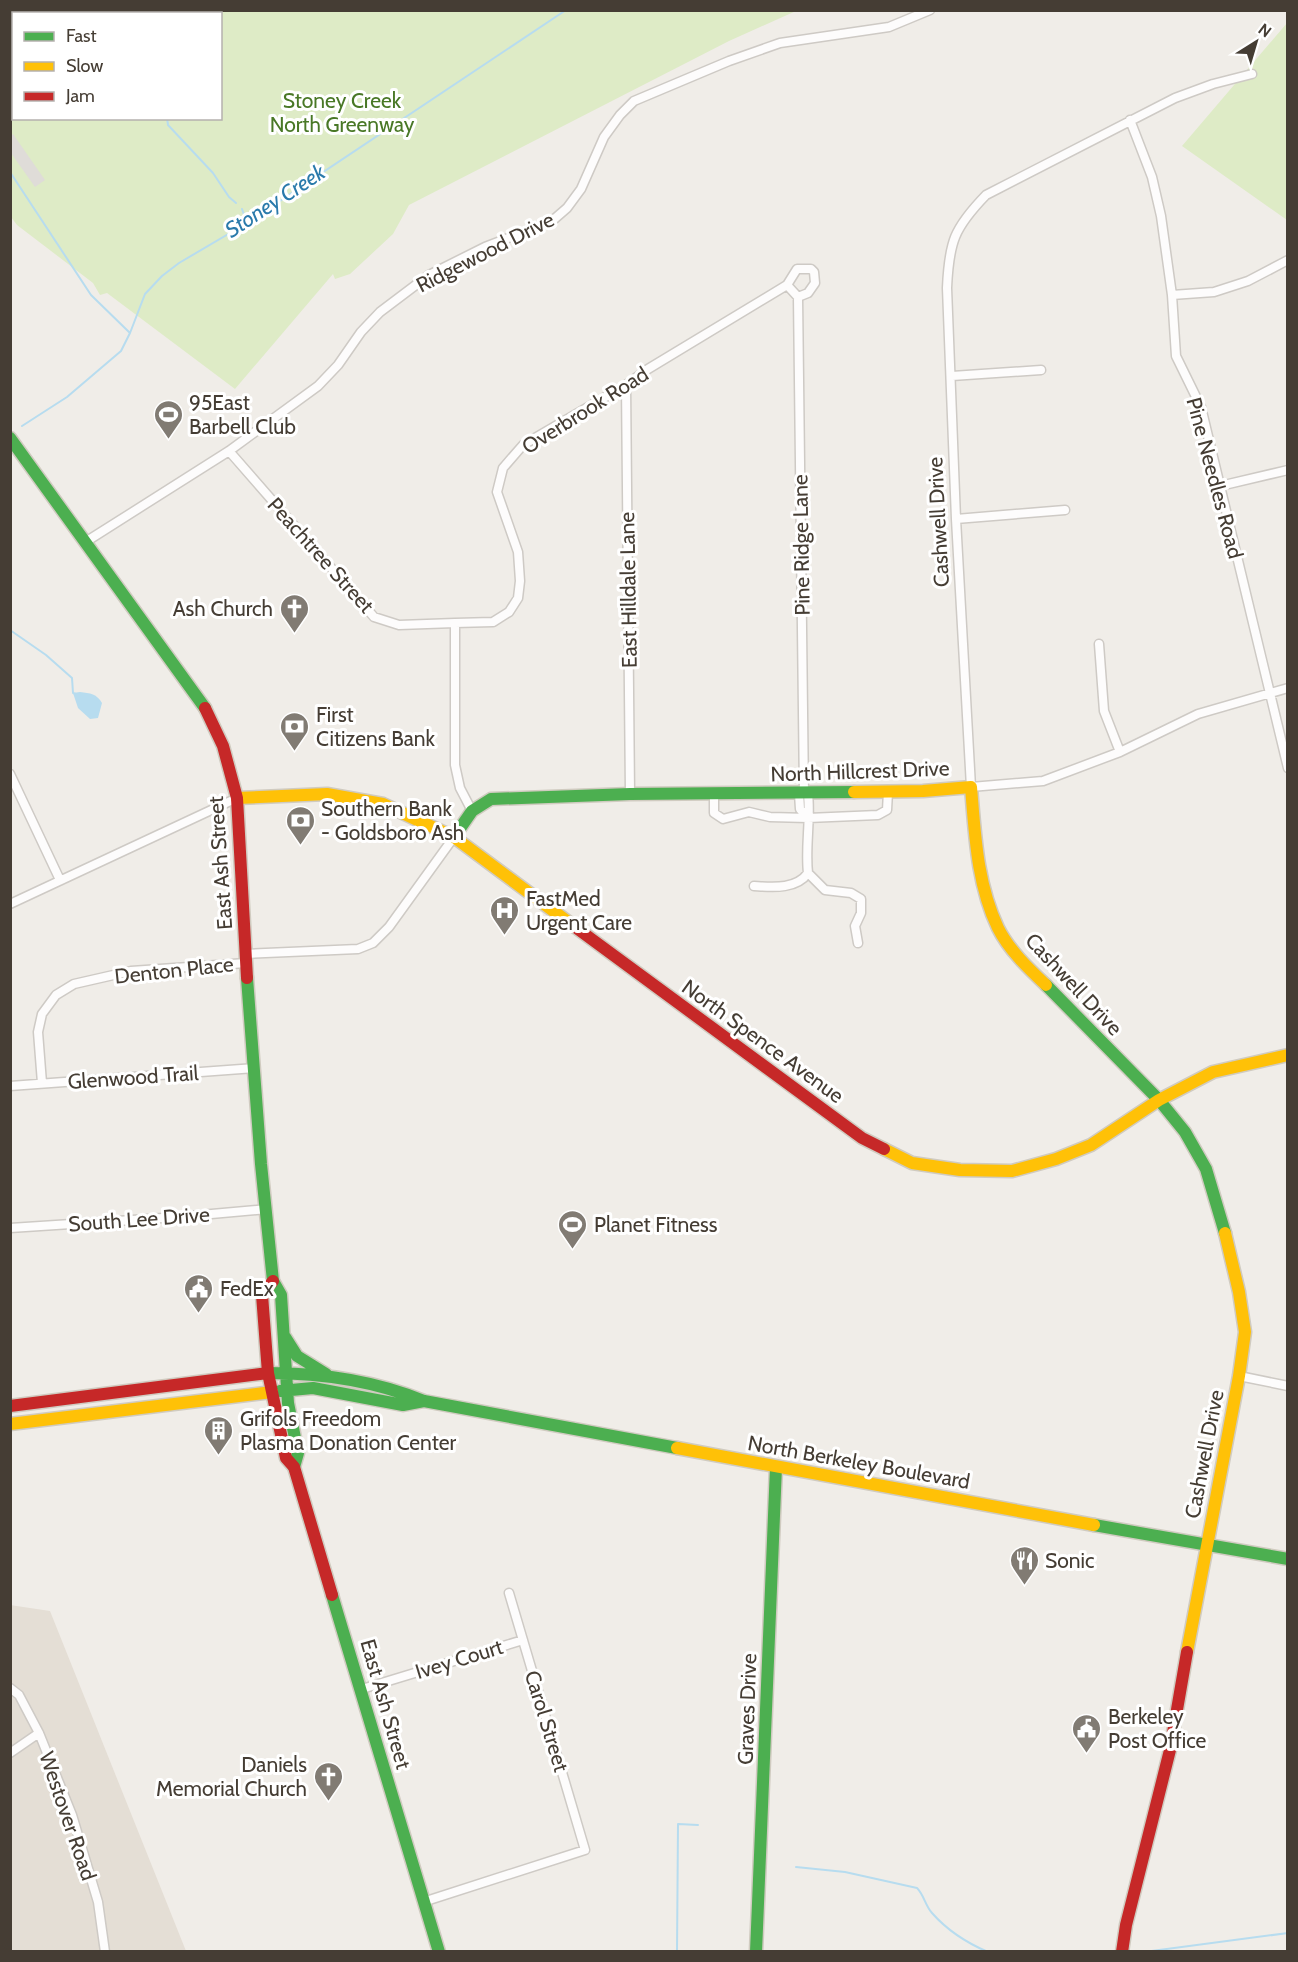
<svg xmlns="http://www.w3.org/2000/svg" width="1298" height="1962" viewBox="0 0 1298 1962" font-family="Cabin,sans-serif">
  <rect width="100%" height="100%" fill="#f0ede8"/>
  <path fill="#e4ded5" d="M 10,1605 L 50,1611 L 186,1951 L 11,1951 Z"/>
  <path fill="#deebc6" fill-rule="evenodd" d="M 11,11 L 796,11 L 729,41 L 409,205 L 393,234 L 350,274 L 335,279 L 333,274 L 235,389 L 107,293 L 100,295 L 93,283 L 17,225 L 11,217 ZM 14,14 L 220,14 L 220,118 L 14,118 Z
    M 1287,23 L 1287,220 L 1182,146 Z"/>
  <path fill="#dfdcd8" d="M 13,134 L 45,180 L 35,187 L 11,153 L 11,136 Z"/>
  <path fill="#b7dcef" d="M 80,692 C 90,693 97,694 102,703 L 98,718 L 90,719 L 78,708 L 73,693 Z"/>
  <g fill="none" stroke-linecap="round" stroke-linejoin="round">
    <path stroke="#b7dcef" stroke-width="2" d="M 153,10 L 154,14
      M 167,118 L 168,125 L 213,173 L 229,197 L 236,203
      M 10,172 L 91,295 L 130,333
      M 242,209 L 247,223
      M 22,426 L 67,397 L 121,351 L 130,333 L 145,294 L 162,276 L 179,263 L 247,223 L 566,10
      M 10,630 L 46,655 L 72,678 L 73,693 L 76,694
      M 796,1867 L 845,1872 L 917,1888 C 924,1895 925,1905 932,1913 C 947,1930 967,1943 988,1952
      M 677,1952 L 678,1824 L 698,1825
      M 1144,1952 L 1288,1933"/>
    <defs>
      <path id="street" d="M 92,10 L 94,14
        M 1252,74 L 1213,84 L 1175,98 L 986,195 C 954,228 949,242 947,288 L 956,519 L 971,787 L 1043,781 L 1120,752 L 1198,714 L 1288,688
        M 1130,120 L 1152,177 L 1161,216 L 1172,295 L 1176,356 L 1201,407 L 1288,768
        M 1172,295 L 1214,292 L 1248,281 L 1288,260
        M 798,297 L 804,794
        M 952,376 L 1041,370
        M 626,385 L 630,794
        M 229,451 L 374,617 L 399,625 L 455,623 L 455,765 L 460,788 L 472,811
        M 1220,486 L 1288,470
        M 956,519 L 1065,510
        M 87,541 L 229,451 L 318,386 L 338,365 L 361,332 L 380,312 L 429,275 L 485,247 L 552,221 L 567,208 L 581,189 L 604,137 L 620,115 L 634,101 L 729,61 L 780,43 L 889,27 L 930,10
        M 455,623 L 493,622 L 509,612 L 518,598 L 520,581 L 518,552 L 497,492 L 503,468 L 523,445 L 626,385 L 648,369 L 787,285 L 798,297 L 808,293 L 815,283 L 814,272 L 811,269 L 797,269 L 787,285
        M 1099,644 L 1104,711 L 1120,752
        M 10,774 L 60,880
        M 714,794 L 714,813 L 723,819 L 749,812 L 770,817 L 808,818 L 878,815 L 887,810 L 888,792
        M 799,794 L 800,809 L 808,818
        M 808,873 L 825,890 L 851,893 L 861,899 L 861,913 L 855,926 L 858,943
        M 754,886 C 771,887 796,890 808,873 C 805,847 811,820 808,794
        M 10,904 L 237,798
        M 245,954 L 358,949 L 373,943 L 389,927 L 454,837
        M 42,1083 L 38,1032 L 42,1014 L 56,995 L 74,984 L 131,971 L 246,963
        M 10,1086 L 255,1068
        M 10,1228 L 178,1217 L 267,1209
        M 1239,1376 L 1288,1386
        M 10,1688 L 19,1695 L 39,1733 L 72,1815 L 98,1902 L 105,1952
        M 362,1689 L 523,1640
        M 10,1753 L 39,1733
        M 423,1902 L 585,1850 L 509,1593"/>
      <path id="fast" d="M 10,438 L 205,708
        M 454,837 L 472,811 L 491,799 L 630,794 L 854,792
        M 247,978 L 261,1164 L 273,1281 L 281,1295 L 288,1403 L 298,1453 L 294,1467
        M 1046,985 L 1159,1100 L 1185,1132 L 1206,1169 L 1225,1233
        M 285,1337 L 297,1356 L 326,1374
        M 268,1373 C 321,1373 375,1381 424,1401 L 677,1448
        M 280,1391 L 313,1388 L 403,1405 L 424,1401
        M 1094,1525 L 1288,1559
        M 332,1595 L 439,1952
        M 756,1952 L 776,1467"/>
      <path id="slow" d="M 854,792 L 923,791 L 971,787 C 975,835 977,884 998,928 C 1009,950 1028,968 1046,985
        M 237,798 L 327,794 L 383,804 L 454,837 L 571,924
        M 884,1149 L 912,1163 L 960,1170 L 1012,1171 L 1056,1159 L 1091,1145 L 1159,1100 L 1213,1072 L 1288,1055
        M 10,1424 L 272,1392
        M 677,1448 L 1094,1525
        M 1187,1652 L 1239,1376 L 1245,1332 L 1239,1292 L 1225,1233"/>
      <path id="jam" d="M 205,708 L 223,746 L 237,798 L 247,978
        M 571,924 L 862,1138 L 884,1149
        M 273,1281 L 262,1295 L 268,1373 L 286,1458 L 294,1467 L 332,1595
        M 10,1406 L 268,1373
        M 1122,1952 L 1126,1925 L 1170,1750 L 1187,1652"/>
    </defs>
    <use href="#street" stroke="#cecac5" stroke-width="11"/>
    <use href="#fast" stroke="#d0cbc0" stroke-width="15"/>
    <use href="#slow" stroke="#d0cbc0" stroke-width="15"/>
    <use href="#jam" stroke="#d0cbc0" stroke-width="15"/>
    <use href="#street" stroke="#fdfcfc" stroke-width="8"/>
    <use href="#fast" stroke="#4caf50" stroke-width="12"/>
    <use href="#slow" stroke="#ffc107" stroke-width="12"/>
    <use href="#jam" stroke="#c62828" stroke-width="12"/>
  </g>
  <defs>
    <symbol id="stadium-pin" viewBox="-11 -11 22 30"><path d="M0 17L-7.5 6A9.5 9.5 0 1 1 7.5 6Z" fill="#817b73" stroke="#fff"/><path d="M0-5a6.5 5 0 1 0 0 10a6.5 5 0 1 0 0-10ZM-3.5-1.8h7v3.6h-7Z" fill="#fff"/></symbol>
    <symbol id="church-pin" viewBox="-11 -11 22 30"><path d="M0 17L-7.5 6A9.5 9.5 0 1 1 7.5 6Z" fill="#817b73" stroke="#fff"/><path d="M-1.2-6h2.4v3.5h3.3v2.4h-3.3V6h-2.4V-.1h-3.3v-2.4h3.3Z" fill="#fff"/></symbol>
    <symbol id="bank-pin" viewBox="-11 -11 22 30"><path d="M0 17L-7.5 6A9.5 9.5 0 1 1 7.5 6Z" fill="#817b73" stroke="#fff"/><path d="M-6-4H6V4H-6ZM0-2.3a2.3 2.3 0 1 0 0 4.6a2.3 2.3 0 1 0 0-4.6Z" fill="#fff"/></symbol>
    <symbol id="hospital-pin" viewBox="-11 -11 22 30"><path d="M0 17L-7.5 6A9.5 9.5 0 1 1 7.5 6Z" fill="#817b73" stroke="#fff"/><path d="M-5-5h3v3.5h4V-5h3V5h-3V1.5h-4V5h-3Z" fill="#fff"/></symbol>
    <symbol id="civic-pin" viewBox="-11 -11 22 30"><path d="M0 17L-7.5 6A9.5 9.5 0 1 1 7.5 6Z" fill="#817b73" stroke="#fff"/><path d="M-.6-6.5H3V-4.5H.6V-3L4-1V1h2V6H-6V1h2V-1L-.6-3ZM-1.2 2.5V6h2.4V2.5Z" fill="#fff"/></symbol>
    <symbol id="building-pin" viewBox="-11 -11 22 30"><path d="M0 17L-7.5 6A9.5 9.5 0 1 1 7.5 6Z" fill="#817b73" stroke="#fff"/><path d="M-4-6H4V6H1V3H-1V6H-4ZM-2.5-4.3h1.7v1.8h-1.7ZM.8-4.3h1.7v1.8H.8ZM-2.5-1h1.7V.8h-1.7ZM.8-1h1.7V.8H.8Z" fill="#fff"/></symbol>
    <symbol id="restaurant-pin" viewBox="-11 -11 22 30"><path d="M0 17L-7.5 6A9.5 9.5 0 1 1 7.5 6Z" fill="#817b73" stroke="#fff"/><path d="M-5-6h1v4h1v-4h1v4h1v-4h1v5L-1.5 .5V6h-2V.5L-5-1ZM5-6V6H3V1.5H1.5Q1.5-4 5-6Z" fill="#fff"/></symbol>
  </defs>
  <g fill-rule="evenodd">
    <use href="#stadium-pin" x="152" y="398" width="33" height="45"/>
    <use href="#church-pin" x="278" y="592" width="33" height="45"/>
    <use href="#bank-pin" x="278" y="710" width="33" height="45"/>
    <use href="#bank-pin" x="284" y="804" width="33" height="45"/>
    <use href="#hospital-pin" x="488" y="894" width="33" height="45"/>
    <use href="#stadium-pin" x="556" y="1208" width="33" height="45"/>
    <use href="#civic-pin" x="182" y="1272" width="33" height="45"/>
    <use href="#building-pin" x="202" y="1414" width="33" height="45"/>
    <use href="#restaurant-pin" x="1008" y="1544" width="33" height="45"/>
    <use href="#civic-pin" x="1070" y="1712" width="33" height="45"/>
    <use href="#church-pin" x="312" y="1760" width="33" height="45"/>
  </g>
  <g text-anchor="middle" dominant-baseline="central" stroke-width="6" stroke-linejoin="round" paint-order="stroke">
    <g font-size="21" fill="#497826" stroke="#fff">
      <text x="342" y="100">Stoney Creek<tspan x="342" dy="24">North Greenway</tspan></text>
    </g>
    <g font-size="21" fill="#453d34" stroke="#fff">
      <text transform="translate(485 252) rotate(-27)">Ridgewood Drive</text>
      <text transform="translate(585 410) rotate(-32)">Overbrook Road</text>
      <text transform="translate(1215 478) rotate(75)">Pine Needles Road</text>
      <text transform="translate(938 522) rotate(-93)">Cashwell Drive</text>
      <text transform="translate(801 545) rotate(-91)">Pine Ridge Lane</text>
      <text transform="translate(321 555) rotate(48)">Peachtree Street</text>
      <text transform="translate(628 590) rotate(-91)">East Hilldale Lane</text>
      <text transform="translate(860 771) rotate(-2)">North Hillcrest Drive</text>
      <text transform="translate(220 863) rotate(-94)">East Ash Street</text>
      <text transform="translate(174 970) rotate(-6)">Denton Place</text>
      <text transform="translate(1074 984) rotate(47)">Cashwell Drive</text>
      <text transform="translate(763 1041) rotate(36)">North Spence Avenue</text>
      <text transform="translate(133 1077) rotate(-4)">Glenwood Trail</text>
      <text transform="translate(139 1219) rotate(-4)">South Lee Drive</text>
      <text transform="translate(1204 1454) rotate(-79)">Cashwell Drive</text>
      <text transform="translate(859 1462) rotate(10)">North Berkeley Boulevard</text>
      <text transform="translate(459 1659) rotate(-17)">Ivey Court</text>
      <text transform="translate(386 1704) rotate(74)">East Ash Street</text>
      <text transform="translate(747 1709) rotate(-88)">Graves Drive</text>
      <text transform="translate(547 1721) rotate(73)">Carol Street</text>
      <text transform="translate(68 1816) rotate(71)">Westover Road</text>
    </g>
    <g font-size="21" fill="#453d34" stroke="#fff" text-anchor="start">
      <text x="189" y="402">95East<tspan x="189" dy="24">Barbell Club</tspan></text>
      <text x="273" y="608" text-anchor="end">Ash Church</text>
      <text x="316" y="714">First<tspan x="316" dy="24">Citizens Bank</tspan></text>
      <text x="321" y="808">Southern Bank<tspan x="321" dy="24">- Goldsboro Ash</tspan></text>
      <text x="526" y="898">FastMed<tspan x="526" dy="24">Urgent Care</tspan></text>
      <text x="594" y="1224">Planet Fitness</text>
      <text x="220" y="1288">FedEx</text>
      <text x="240" y="1418">Grifols Freedom<tspan x="240" dy="24">Plasma Donation Center</tspan></text>
      <text x="1045" y="1560">Sonic</text>
      <text x="1108" y="1716">Berkeley<tspan x="1108" dy="24">Post Office</tspan></text>
      <text x="307" y="1764" text-anchor="end">Daniels<tspan x="307" dy="24">Memorial Church</tspan></text>
    </g>
    <g font-size="22" font-style="italic" fill="#2a7aab" stroke="#fff">
      <text transform="translate(275 201) rotate(-33)">Stoney Creek</text>
    </g>
  </g>
  <rect width="1298" height="1962" fill="none" stroke="#453d34" stroke-width="24"/>
  <rect x="12" y="12" width="210" height="108" fill="#ffffff" stroke="#b5b1ae" stroke-width="1.5"/>
  <rect x="24" y="32" width="30" height="9" fill="#4caf50" stroke="#b5b1ae" stroke-width="1.5"/>
  <text x="66" y="42" font-size="18" fill="#453d34">Fast</text>
  <rect x="24" y="62" width="30" height="9" fill="#ffc107" stroke="#b5b1ae" stroke-width="1.5"/>
  <text x="66" y="72" font-size="18" fill="#453d34">Slow</text>
  <rect x="24" y="92" width="30" height="9" fill="#c62828" stroke="#b5b1ae" stroke-width="1.5"/>
  <text x="66" y="102" font-size="18" fill="#453d34">Jam</text>
  <g transform="translate(1256 42) rotate(37)" stroke="#ffffff" stroke-width="4.5" paint-order="stroke">
  <path d="M0-4.5L10 22L0 15L-10 22Z" fill="#453d34"/>
  <text y="-9" font-size="16" font-weight="bold" text-anchor="middle" fill="#453d34">N</text>
  </g>
</svg>
